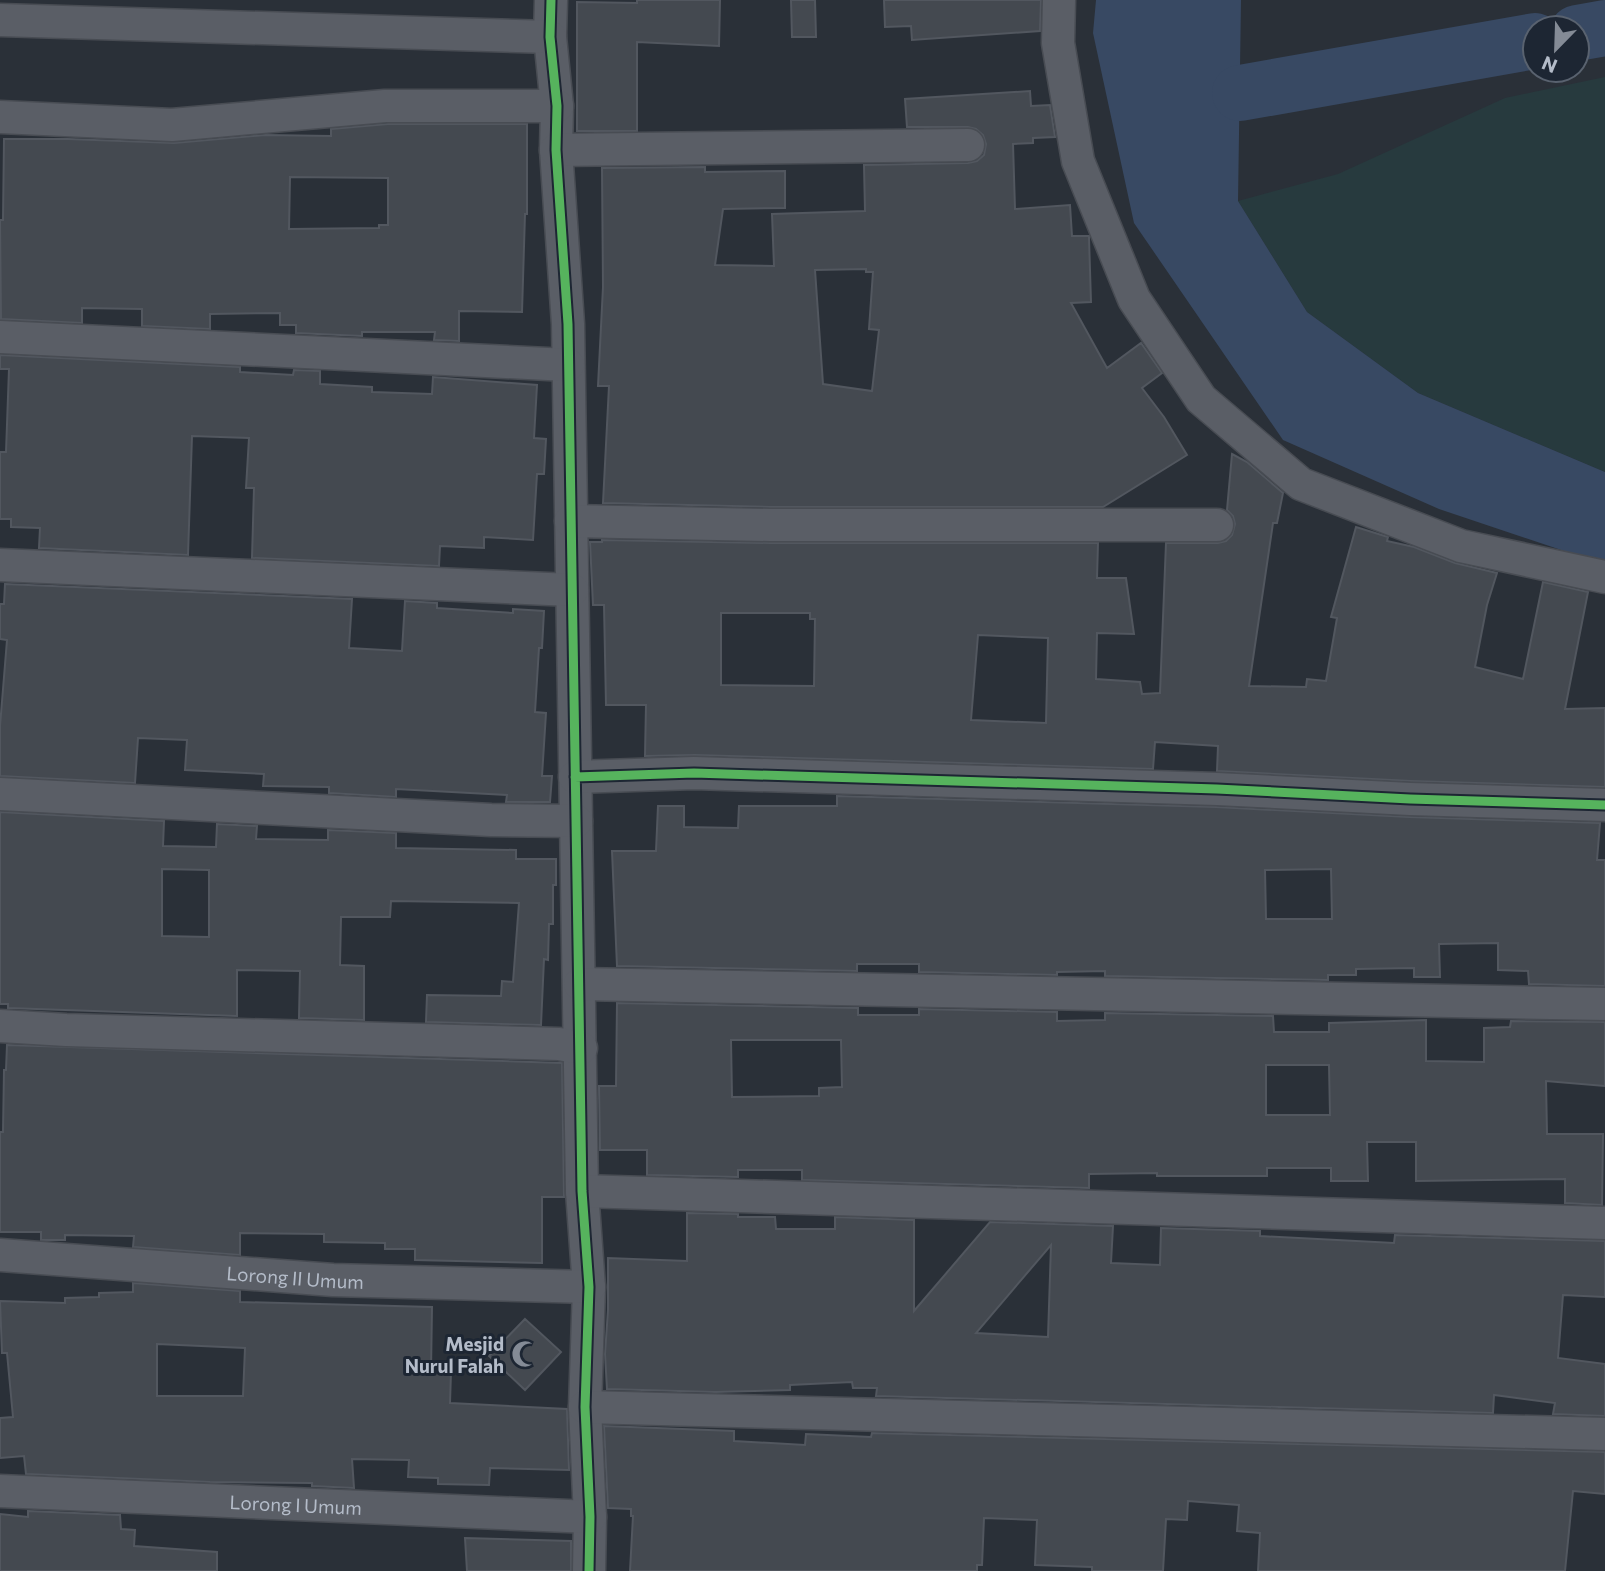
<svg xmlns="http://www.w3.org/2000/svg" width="1605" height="1571" viewBox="0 0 1605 1571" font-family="Commissioner,sans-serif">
  <rect width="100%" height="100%" fill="#2a3038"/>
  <path fill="#273a3e" d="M 1605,77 L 1605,472 L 1418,393 L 1307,312 L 1238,201 L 1338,174 L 1505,98 Z"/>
  <path fill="#384963" d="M 1096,0 L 1241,0 L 1238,201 L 1307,312 L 1418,393 L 1605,472 L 1605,560 L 1585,558 L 1439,509 L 1283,440 L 1134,223 L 1093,33 Z"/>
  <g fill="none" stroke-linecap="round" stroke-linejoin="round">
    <path stroke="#384963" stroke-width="56" d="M 1577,33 L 1605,28
      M 1240,93 L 1535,41"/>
  </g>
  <path fill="#444950" stroke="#52575f" stroke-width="2" fill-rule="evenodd" d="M 637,0 L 720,0 L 719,46 L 637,42 L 637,131 L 577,131 L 577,2 L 637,3 Z
    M 791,0 L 815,0 L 816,37 L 792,37 Z
    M 884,0 L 1041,0 L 1040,31 L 912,40 L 911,26 L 885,27 Z
    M 1030,91 L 1031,106 L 1050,105 L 1055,137 L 1033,138 L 1033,143 L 1013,144 L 1015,209 L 1070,205 L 1072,236 L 1089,236 L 1089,238 L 1091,302 L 1071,303 L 1107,368 L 1141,343 L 1162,373 L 1142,388 L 1164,417 L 1187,455 L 1103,507 L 770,507 L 603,503 L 609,386 L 598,386 L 603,287 L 602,168 L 705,167 L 705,172 L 785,171 L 785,208 L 723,209 L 715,265 L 774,266 L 772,214 L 865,211 L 864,165 L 968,163 L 977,161 L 984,155 L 986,144 L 983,135 L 976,129 L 968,127 L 907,127 L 905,99 ZM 866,269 L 866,272 L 873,272 L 869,329 L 879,330 L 872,391 L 823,384 L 815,270 Z
    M 388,124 L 527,124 L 527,214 L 525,214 L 522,312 L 459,311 L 459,341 L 434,340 L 435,332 L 362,332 L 362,336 L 296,333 L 296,325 L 280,325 L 280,313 L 210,314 L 210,329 L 142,326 L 142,309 L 82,308 L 82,323 L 1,319 L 0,220 L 3,220 L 4,139 L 68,139 L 174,143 L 265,135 L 331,136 L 331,129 ZM 290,177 L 388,178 L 388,225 L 379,225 L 379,228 L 289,229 Z
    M 0,355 L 240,367 L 240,372 L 293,375 L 294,370 L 320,371 L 320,384 L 372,387 L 372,392 L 432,394 L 433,377 L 537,385 L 534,438 L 546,439 L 544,474 L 537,474 L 533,540 L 484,537 L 484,548 L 440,546 L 439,566 L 252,558 L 254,488 L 246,488 L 249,438 L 192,436 L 188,555 L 39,548 L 40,528 L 11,527 L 11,519 L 0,519 L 0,452 L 6,452 L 9,369 L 0,369 Z
    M 1232,454 L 1247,462 L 1283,493 L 1277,523 L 1273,523 L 1249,686 L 1306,687 L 1307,679 L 1326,681 L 1337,618 L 1331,617 L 1356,527 L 1388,537 L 1387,541 L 1414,547 L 1455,563 L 1497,573 L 1487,605 L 1475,667 L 1523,679 L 1543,582 L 1588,592 L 1565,709 L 1605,708 L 1605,787 L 1411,781 L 1217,771 L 1218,746 L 1155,742 L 1153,769 L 695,755 L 645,756 L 646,705 L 606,705 L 604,605 L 593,605 L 590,542 L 602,542 L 602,540 L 770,543 L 1098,543 L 1097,578 L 1126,578 L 1134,634 L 1097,633 L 1096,679 L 1140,682 L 1142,694 L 1160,693 L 1166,543 L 1218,543 L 1226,541 L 1232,535 L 1235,524 L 1233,516 L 1227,510 ZM 721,613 L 810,613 L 810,619 L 815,619 L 814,686 L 721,685 ZM 978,635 L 1048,638 L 1046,723 L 971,720 Z
    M 5,584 L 352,599 L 349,648 L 402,651 L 405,601 L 437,603 L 437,608 L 513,613 L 513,609 L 544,611 L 542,648 L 539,648 L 535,712 L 546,713 L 542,776 L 552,776 L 550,802 L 506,802 L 507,795 L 396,789 L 396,797 L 329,793 L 329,787 L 263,786 L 264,774 L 185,770 L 187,740 L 138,738 L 135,783 L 0,776 L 0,726 L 7,640 L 0,639 L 0,604 L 4,604 Z
    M 837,796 L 1216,807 L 1409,817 L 1600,823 L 1597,860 L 1605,860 L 1605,986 L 1529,984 L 1528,971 L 1498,970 L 1498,943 L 1439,944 L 1440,977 L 1414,977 L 1414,968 L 1356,969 L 1356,975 L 1328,975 L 1328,980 L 1105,976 L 1105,971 L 1057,972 L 1057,975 L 919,972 L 919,964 L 857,964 L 857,971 L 617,966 L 612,851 L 656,851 L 658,806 L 684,806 L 684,827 L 738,828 L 739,806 L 837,806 ZM 1331,869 L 1332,919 L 1266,919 L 1265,870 Z
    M 0,812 L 164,821 L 163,846 L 216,847 L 217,824 L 257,826 L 256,839 L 328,840 L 328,830 L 396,833 L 396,848 L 516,850 L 516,859 L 556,859 L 556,885 L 553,885 L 553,924 L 549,924 L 548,960 L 544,959 L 541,1025 L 426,1022 L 427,995 L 501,996 L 502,981 L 513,982 L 519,903 L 391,901 L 390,917 L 341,917 L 340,965 L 364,966 L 364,1020 L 299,1018 L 300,971 L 237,970 L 237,1016 L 8,1008 L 8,1004 L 0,1004 ZM 162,869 L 209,870 L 209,937 L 162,936 Z
    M 617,1003 L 858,1008 L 858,1015 L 919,1015 L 919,1009 L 1057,1012 L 1057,1021 L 1105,1020 L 1105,1013 L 1273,1016 L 1274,1032 L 1329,1032 L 1329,1023 L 1426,1020 L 1426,1061 L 1484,1062 L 1484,1028 L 1510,1027 L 1511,1021 L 1605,1022 L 1605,1086 L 1546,1081 L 1547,1134 L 1603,1134 L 1602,1205 L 1565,1203 L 1565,1179 L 1416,1181 L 1416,1142 L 1367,1142 L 1368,1181 L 1331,1181 L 1331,1168 L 1267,1168 L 1267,1176 L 1157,1176 L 1157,1173 L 1089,1174 L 1089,1188 L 802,1180 L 802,1170 L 738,1170 L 738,1177 L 647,1175 L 647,1150 L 600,1150 L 599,1086 L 616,1086 ZM 731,1040 L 841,1040 L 842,1087 L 819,1088 L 819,1096 L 732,1097 ZM 1266,1065 L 1329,1065 L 1330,1115 L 1266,1115 Z
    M 7,1045 L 562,1063 L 564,1197 L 542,1197 L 542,1263 L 415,1260 L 415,1249 L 385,1249 L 385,1243 L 324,1242 L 324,1234 L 240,1233 L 240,1255 L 133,1247 L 134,1236 L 65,1235 L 65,1240 L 41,1240 L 41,1232 L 0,1232 L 0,1132 L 3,1132 L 4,1070 L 6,1070 Z
    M 687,1213 L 738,1214 L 738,1217 L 775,1217 L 776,1229 L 835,1229 L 835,1217 L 914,1220 L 914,1311 L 990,1222 L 1113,1226 L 1111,1263 L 1160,1265 L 1161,1228 L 1260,1231 L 1260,1236 L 1394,1243 L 1395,1235 L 1605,1241 L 1605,1297 L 1563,1295 L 1558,1358 L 1605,1364 L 1605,1416 L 1553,1414 L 1555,1403 L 1494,1395 L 1493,1413 L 876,1396 L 877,1388 L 853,1388 L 852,1382 L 790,1385 L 790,1390 L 715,1392 L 607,1389 L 605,1354 L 608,1310 L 608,1258 L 687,1261 ZM 1051,1245 L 1048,1337 L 976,1333 Z
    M 133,1283 L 240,1291 L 240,1302 L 432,1307 L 431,1371 L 451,1372 L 450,1403 L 567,1409 L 569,1470 L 490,1468 L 489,1485 L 438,1484 L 438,1478 L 408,1477 L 409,1460 L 352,1459 L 354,1488 L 312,1486 L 312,1483 L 210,1482 L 26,1474 L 24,1456 L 0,1458 L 0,1418 L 13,1417 L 7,1353 L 2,1353 L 0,1301 L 65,1303 L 65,1298 L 99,1297 L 99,1293 L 133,1292 ZM 157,1344 L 245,1348 L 243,1396 L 157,1396 Z
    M 525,1319 L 561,1352 L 525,1390 L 489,1356 Z
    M 604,1426 L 734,1431 L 734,1441 L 805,1445 L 806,1434 L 871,1437 L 872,1433 L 1605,1452 L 1605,1494 L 1573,1491 L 1565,1571 L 1258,1571 L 1260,1533 L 1237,1531 L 1239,1505 L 1188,1501 L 1187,1520 L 1166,1519 L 1163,1571 L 1092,1571 L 1092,1567 L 1035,1565 L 1037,1520 L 984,1518 L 982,1565 L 977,1565 L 977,1571 L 630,1571 L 633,1516 L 631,1516 L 631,1509 L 608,1508 Z
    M 28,1511 L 120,1515 L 121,1529 L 135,1530 L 134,1546 L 217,1552 L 217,1571 L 0,1571 L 0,1514 L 28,1517 Z
    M 465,1538 L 571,1541 L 571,1571 L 467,1571 Z"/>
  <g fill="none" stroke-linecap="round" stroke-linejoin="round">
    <defs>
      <g id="minor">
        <path d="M 551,0 L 550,37 L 557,106 L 556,150 L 568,324 L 582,1191 L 589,1287 L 585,1407 L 590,1517 L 589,1571"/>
        <path d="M 1059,0 L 1058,43 L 1078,161 L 1134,299 L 1201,399 L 1301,484 L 1461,546 L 1605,577"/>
        <path d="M 0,20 L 550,37"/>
        <path d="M 0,117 L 172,125 L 385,106 L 557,106"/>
        <path d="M 556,150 L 968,145"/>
        <path d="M 0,337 L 568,365"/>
        <path d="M 571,521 L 770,525 L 1217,525"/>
        <path d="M 0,565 L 572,590"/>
        <path d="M 575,777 L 694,773 L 1217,789 L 1410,799 L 1605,805"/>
        <path d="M 0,794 L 491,820 L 576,821"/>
        <path d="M 580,984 L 1605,1004"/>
        <path d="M 0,1026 L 66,1030 L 559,1044 L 581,1048"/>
        <path d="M 582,1191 L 1605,1223"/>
        <path id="s1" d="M 0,1255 L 333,1280 L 589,1287"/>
        <path d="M 585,1407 L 1605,1434"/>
        <path id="s2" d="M 0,1491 L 590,1517"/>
      </g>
    </defs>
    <use href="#minor" stroke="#484c53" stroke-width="35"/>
    <use href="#minor" stroke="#5a5e66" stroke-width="32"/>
    <defs>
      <path id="cycleway" d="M 551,0 L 550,37 L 557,106 L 556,150 L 568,324 L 582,1191 L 589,1287 L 585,1407 L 590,1517 L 589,1571
        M 575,777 L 694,773 L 1217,789 L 1410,799 L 1605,805"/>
    </defs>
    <use href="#cycleway" stroke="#1d2633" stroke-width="13"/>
    <use href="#cycleway" stroke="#56b35d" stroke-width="9"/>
  </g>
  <defs>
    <symbol id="mosque-bare" viewBox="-9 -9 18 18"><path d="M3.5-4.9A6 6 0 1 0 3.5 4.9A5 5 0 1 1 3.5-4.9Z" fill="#848b96" stroke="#1d2633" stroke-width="2.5" paint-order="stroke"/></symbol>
  </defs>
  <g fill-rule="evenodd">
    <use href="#mosque-bare" x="506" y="1335" width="38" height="38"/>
  </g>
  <g text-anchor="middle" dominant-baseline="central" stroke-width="6" stroke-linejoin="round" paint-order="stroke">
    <g font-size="19" fill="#b4bcc9" stroke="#1d2633">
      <text stroke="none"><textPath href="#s1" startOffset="296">Lorong II Umum</textPath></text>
      <text stroke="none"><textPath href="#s2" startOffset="296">Lorong I Umum</textPath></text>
    </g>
    <g font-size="19" font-weight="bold" fill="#b4bcc9" stroke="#1d2633" text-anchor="end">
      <text x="504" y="1343">Mesjid<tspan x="504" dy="22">Nurul Falah</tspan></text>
    </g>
  </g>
  <g transform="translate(1556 49) rotate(203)"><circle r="33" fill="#1d2633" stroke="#59626f" stroke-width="2"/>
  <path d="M0-5L12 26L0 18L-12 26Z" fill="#848b96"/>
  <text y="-10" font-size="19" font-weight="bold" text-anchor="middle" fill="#b4bcc9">N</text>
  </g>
</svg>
